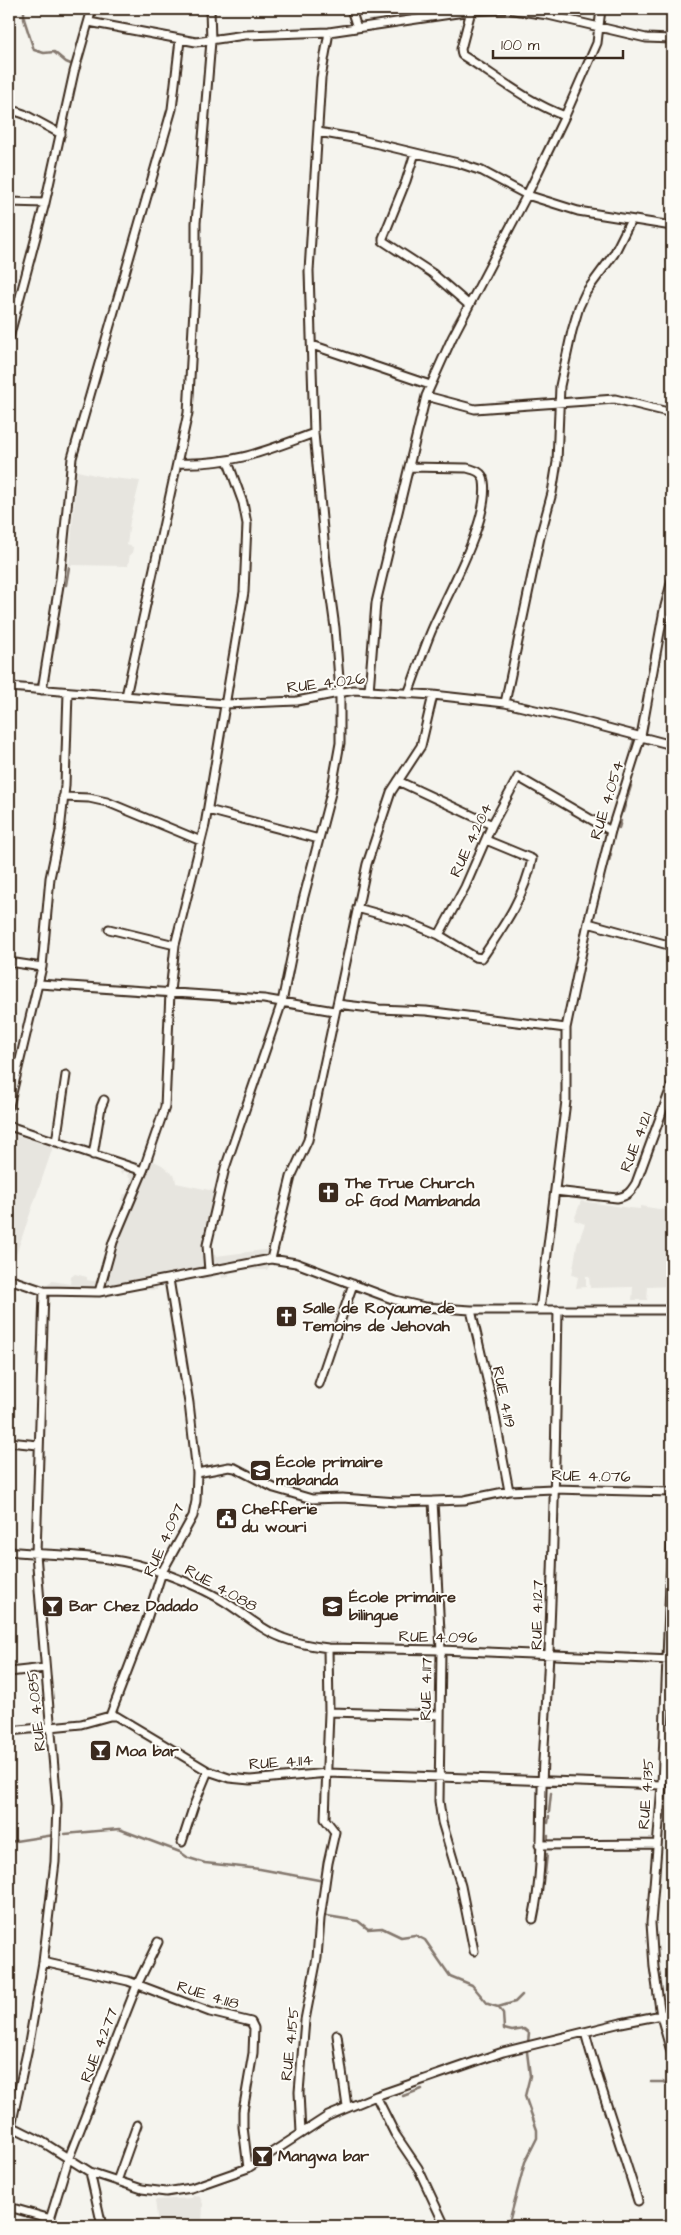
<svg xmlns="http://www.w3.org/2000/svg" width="681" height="2235" viewBox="0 0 681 2235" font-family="'Architects Daughter',sans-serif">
  <rect width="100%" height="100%" fill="#f5f4ee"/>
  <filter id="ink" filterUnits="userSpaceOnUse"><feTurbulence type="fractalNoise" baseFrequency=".02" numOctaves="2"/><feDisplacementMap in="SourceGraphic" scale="10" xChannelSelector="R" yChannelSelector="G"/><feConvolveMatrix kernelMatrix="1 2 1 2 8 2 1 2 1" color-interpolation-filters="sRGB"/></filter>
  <g filter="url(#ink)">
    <path fill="#e7e5df" d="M 77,471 L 104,477 L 140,481 L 130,521 L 127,545 L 133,547 L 132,554 L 130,554 L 128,566 L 69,565 Z
      M 9,1133 L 53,1147 L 10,1272 L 9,1271 Z
      M 146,1157 L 162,1165 L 175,1176 L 176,1183 L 214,1191 L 221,1198 L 219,1220 L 215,1222 L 213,1235 L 213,1254 L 216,1256 L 272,1249 L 274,1258 L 267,1270 L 240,1270 L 239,1272 L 229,1273 L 229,1277 L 222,1278 L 221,1274 L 207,1279 L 195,1279 L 191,1276 L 174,1279 L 178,1306 L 180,1306 L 179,1311 L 186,1349 L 171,1343 L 170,1318 L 164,1285 L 157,1285 L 157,1290 L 146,1290 L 43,1289 L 52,1281 L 70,1284 L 71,1277 L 75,1274 L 87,1277 L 87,1280 L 92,1281 L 96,1281 L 99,1278 L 114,1234 L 110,1230 L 117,1221 L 124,1201 L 122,1200 L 124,1194 L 127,1194 L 131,1178 L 128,1176 L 129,1173 L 123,1171 L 122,1174 L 120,1173 L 124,1162 L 142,1167 Z
      M 671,1194 L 672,1194 L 672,1286 L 648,1287 L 647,1300 L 632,1300 L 633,1287 L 590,1288 L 589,1276 L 586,1276 L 586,1287 L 576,1288 L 578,1277 L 572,1275 L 577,1245 L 585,1224 L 574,1220 L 581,1201 L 630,1208 L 640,1209 L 640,1206 L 665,1210 Z
      M 199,2195 L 203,2204 L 202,2226 L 158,2226 L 155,2200 L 192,2198 L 193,2196 Z"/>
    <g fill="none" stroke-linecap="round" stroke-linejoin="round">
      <path stroke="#84786e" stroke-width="2.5" d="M 24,9 L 24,19 L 34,50 L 44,53 L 54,52 L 66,62 L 80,68
        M 453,325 L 464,306
        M 66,585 L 69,567
        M 56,638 L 58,624
        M 631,749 L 635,736
        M 623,812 L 631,786
        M 619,828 L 621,821
        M 609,861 L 611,854
        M 549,1812 L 551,1793
        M 548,1823 L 549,1816
        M 65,1834 L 119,1829 L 180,1852 L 187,1857
        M 9,1842 L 54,1835
        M 547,1845 L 548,1836
        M 536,1846 L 536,1865
        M 189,1858 L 205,1863 L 260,1869 L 324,1881
        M 545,1873 L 547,1854
        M 321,1915 L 358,1921 L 368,1929 L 382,1928 L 401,1937 L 415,1935 L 425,1940 L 450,1976 L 472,1985 L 488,2004 L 498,2007 L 503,2013 L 504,2029 L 512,2031 L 524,2029 L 529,2033 L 527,2052 L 530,2076 L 525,2096 L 537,2130 L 537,2138 L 525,2162 L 508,2226
        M 498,2007 L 515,2002 L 522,1995
        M 658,2019 L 665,2039
        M 669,2056 L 672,2065
        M 651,2082 L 663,2082 L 672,2087
        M 403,2096 L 422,2089"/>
      <defs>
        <path id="minor" d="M 351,9 L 357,28
          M 471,11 L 461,49 L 462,55 C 496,76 527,102 565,116
          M 89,22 L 196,42 L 245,35 L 329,32 L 471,11 L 507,9 L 548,15 L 646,38 L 672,39
          M 9,109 L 24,114 L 61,134
          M 318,132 L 353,138 L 458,163 L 482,171 L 527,195 L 578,211 L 672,226
          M 415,153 L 406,181 L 383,238 L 383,241 L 432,273 L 469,305
          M 9,202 L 45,203
          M 9,338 L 45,203 L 74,72 L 92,9
          M 312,345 L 430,385
          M 426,396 L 475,409 L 615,399 L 672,413
          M 177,463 C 233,465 263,452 314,433
          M 9,687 L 226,704 L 297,701 L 354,690 L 433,695 L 505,703 L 570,718 L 672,745
          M 42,690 L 60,579 L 72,458 L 172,109 L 180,40
          M 369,691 L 376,603 L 426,396 L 452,338 L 527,195 L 565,116 L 597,43 L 601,9
          M 408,694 C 417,671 424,647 434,625 C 450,589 490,519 484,481 C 483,472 475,470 467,468 L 409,467
          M 126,696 L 188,413 L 196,274 L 196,223 L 211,41 L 210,9
          M 505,703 L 540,537 L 552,493 L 557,462 L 560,386 L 572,331 L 579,307 L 586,292 L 614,254 L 631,220
          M 398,781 L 492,825
          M 63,797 L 89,798 L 107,802 L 201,841
          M 208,810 L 319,839
          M 357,908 L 408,922 L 439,935 L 465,887 L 492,825 L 518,777 L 611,831
          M 588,923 L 672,946
          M 109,929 L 175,945
          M 439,935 L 475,957 L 482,958 C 503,927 525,896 532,859 L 486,840
          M 9,962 L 42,967
          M 39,984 L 264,999 L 334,1011
          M 337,1004 L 379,1009 L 426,1011 L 566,1028
          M 9,1106 L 42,967 L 50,878 L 60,831 L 65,786 L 68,692
          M 9,1126 L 143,1171
          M 56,1142 L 66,1075
          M 93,1155 L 101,1107 L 104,1100
          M 555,1191 L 617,1198 C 628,1196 631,1191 636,1183 L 672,1085
          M 271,1259 L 291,1177 L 308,1140 L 367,864 L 391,792 L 421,746 L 433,695
          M 209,1271 L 207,1245 L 225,1168 L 282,1002 L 303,900 L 331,793 L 340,743 L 340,692 L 335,628 L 326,562 L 314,433 L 309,271 L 321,78 L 329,32
          M 9,1279 L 44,1291 L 99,1292 L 271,1259 L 296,1263 L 395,1300 L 425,1307 L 471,1310 L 672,1310
          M 99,1292 L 113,1242 L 143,1171 L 165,1107 L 170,992 L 175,945 L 205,825 L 244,592 L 247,524 L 243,503 L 228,462
          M 471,1310 L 492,1401 L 509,1491
          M 540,1310 L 566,1101 L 566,1028 L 588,923 L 611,831 L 641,736 L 664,610 L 672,580
          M 672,1310 L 672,1324
          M 319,1384 L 353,1284
          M 9,1442 L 38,1445
          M 197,1473 L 229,1467 L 235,1468 L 274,1488 L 312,1499 L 342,1498 L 397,1502 L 433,1501
          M 672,1532 L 662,1785 L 651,1923 L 654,1967 L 661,2016 L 672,2055
          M 9,1551 C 60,1557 114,1553 163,1573 C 182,1580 204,1589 222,1600 C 242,1612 261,1630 283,1638 C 298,1644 312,1646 328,1648
          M 9,1672 L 45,1668
          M 329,1712 L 440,1715
          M 110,1716 L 146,1622 L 162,1572 L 193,1516 L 196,1501 L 197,1473 L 189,1403 L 169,1279
          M 9,1731 L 81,1724 L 110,1716 L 116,1716 L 208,1771 L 229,1778 L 250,1780 L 328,1773 L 662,1785
          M 182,1842 L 194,1805 L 208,1771
          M 539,1845 L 657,1844
          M 533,1919 C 544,1868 540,1814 543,1761 C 553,1612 555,1461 558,1311
          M 474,1951 L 461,1886 L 442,1822 L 439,1801 L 441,1650 L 433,1501 L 464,1500 L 509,1491 L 553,1489 L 672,1492
          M 43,1962 L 128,1981 L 210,2012 L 251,2022 L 254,2028 L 253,2053 L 243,2111 L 243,2127 L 248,2168
          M 585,2032 C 600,2089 621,2145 638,2201
          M 337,2035 L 347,2107
          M 376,2096 L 395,2134 L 418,2168 L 445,2226
          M 9,2125 L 41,2141 L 90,2172 L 142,2189 L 166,2192 L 191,2188 L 248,2168 L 328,2116 L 376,2096 L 503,2052 L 621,2023 L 672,2013
          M 11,2126 L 29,2043 L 43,1962 L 55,1862 L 57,1804 L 36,1554 L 44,1291
          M 301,2133 L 299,2092 L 305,2020 L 317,1958 L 320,1919 L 328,1863 L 335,1832 L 325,1819 L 329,1712 L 328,1648 L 441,1650 L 672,1660
          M 90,2172 L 102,2226
          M 117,2181 L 137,2125
          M 9,2207 L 51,2219
          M 48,2226 L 68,2160 L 137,1985 L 158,1942"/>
      </defs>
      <use href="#minor" stroke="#3b2a1e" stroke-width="11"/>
      <use href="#minor" stroke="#fdfcf7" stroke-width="7"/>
    </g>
  </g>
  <defs>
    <symbol id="church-square" viewBox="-11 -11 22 22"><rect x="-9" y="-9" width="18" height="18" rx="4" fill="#3b2a1e" stroke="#fdfcf7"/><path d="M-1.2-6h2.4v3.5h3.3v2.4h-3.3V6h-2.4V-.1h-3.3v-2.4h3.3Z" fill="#fff"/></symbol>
    <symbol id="school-square" viewBox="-11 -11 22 22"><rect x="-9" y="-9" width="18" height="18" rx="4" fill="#3b2a1e" stroke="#fdfcf7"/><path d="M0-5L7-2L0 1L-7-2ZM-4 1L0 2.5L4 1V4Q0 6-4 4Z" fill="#fff"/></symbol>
    <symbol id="civic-square" viewBox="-11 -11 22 22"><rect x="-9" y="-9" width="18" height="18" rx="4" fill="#3b2a1e" stroke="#fdfcf7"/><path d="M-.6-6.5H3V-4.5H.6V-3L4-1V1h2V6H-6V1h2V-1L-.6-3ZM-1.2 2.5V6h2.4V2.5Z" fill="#fff"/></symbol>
    <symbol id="bar-square" viewBox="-11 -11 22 22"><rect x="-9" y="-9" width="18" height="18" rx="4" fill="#3b2a1e" stroke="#fdfcf7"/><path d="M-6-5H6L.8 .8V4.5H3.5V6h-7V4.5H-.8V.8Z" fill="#fff"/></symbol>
  </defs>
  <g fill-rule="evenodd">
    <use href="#church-square" x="316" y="1180" width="25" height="25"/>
    <use href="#church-square" x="274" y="1304" width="25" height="25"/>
    <use href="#school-square" x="248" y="1458" width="25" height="25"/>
    <use href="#civic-square" x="214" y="1506" width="25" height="25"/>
    <use href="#bar-square" x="40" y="1594" width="25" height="25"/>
    <use href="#school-square" x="320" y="1594" width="25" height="25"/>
    <use href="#bar-square" x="88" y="1738" width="25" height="25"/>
    <use href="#bar-square" x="250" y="2144" width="25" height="25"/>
  </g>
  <g text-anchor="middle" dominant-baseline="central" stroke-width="4" stroke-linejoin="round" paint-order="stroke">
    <g font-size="16" fill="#3b2a1e" stroke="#fdfcf7">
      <text transform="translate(326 683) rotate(-7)">RUE 4.026</text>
      <text transform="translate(607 800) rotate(-73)">RUE 4.054</text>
      <text transform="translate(471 840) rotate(-65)">RUE 4.204</text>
      <text transform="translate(636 1142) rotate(-69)">RUE 4.121</text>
      <text transform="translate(504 1397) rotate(78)">RUE 4.119</text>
      <text transform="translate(591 1476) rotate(1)">RUE 4.076</text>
      <text transform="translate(164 1540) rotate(-66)">RUE 4.097</text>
      <text transform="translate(221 1588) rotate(29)">RUE 4.088</text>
      <text transform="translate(537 1615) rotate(-89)">RUE 4.127</text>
      <text transform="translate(438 1637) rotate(1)">RUE 4.096</text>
      <text transform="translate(426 1689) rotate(-89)">RUE 4.117</text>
      <text transform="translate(36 1711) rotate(-96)">RUE 4.085</text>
      <text transform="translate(281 1762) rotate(-4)">RUE 4.114</text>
      <text transform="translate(646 1794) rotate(-86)">RUE 4.135</text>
      <text transform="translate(208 1995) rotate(17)">RUE 4.118</text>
      <text transform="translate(290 2044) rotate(-84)">RUE 4.155</text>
      <text transform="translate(99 2045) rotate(-69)">RUE 4.277</text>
    </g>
    <g font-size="16" font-weight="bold" fill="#3b2a1e" stroke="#fdfcf7" text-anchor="start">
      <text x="345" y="1183">The True Church<tspan x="345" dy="18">of God Mambanda</tspan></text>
      <text x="303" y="1308">Salle de Royaume de<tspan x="303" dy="18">Temoins de Jehovah</tspan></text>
      <text x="276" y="1462">École primaire<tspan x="276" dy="18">mabanda</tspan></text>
      <text x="242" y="1509">Chefferie<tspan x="242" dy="18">du wouri</tspan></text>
      <text x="349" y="1597">École primaire<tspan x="349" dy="18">bilingue</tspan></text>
      <text x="69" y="1606">Bar Chez Dadado</text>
      <text x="116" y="1751">Moa bar</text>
      <text x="278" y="2156">Mangwa bar</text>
    </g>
  </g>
  <rect width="681" height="2235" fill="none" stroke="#fdfcf7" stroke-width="30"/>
  <rect x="15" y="15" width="651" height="2205" fill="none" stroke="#3b2a1e" stroke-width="2" filter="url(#ink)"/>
  <path d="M493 50v8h130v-8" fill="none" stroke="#3b2a1e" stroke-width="2.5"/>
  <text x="501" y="50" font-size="15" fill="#3b2a1e" stroke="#fdfcf7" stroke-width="4" paint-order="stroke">100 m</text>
</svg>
